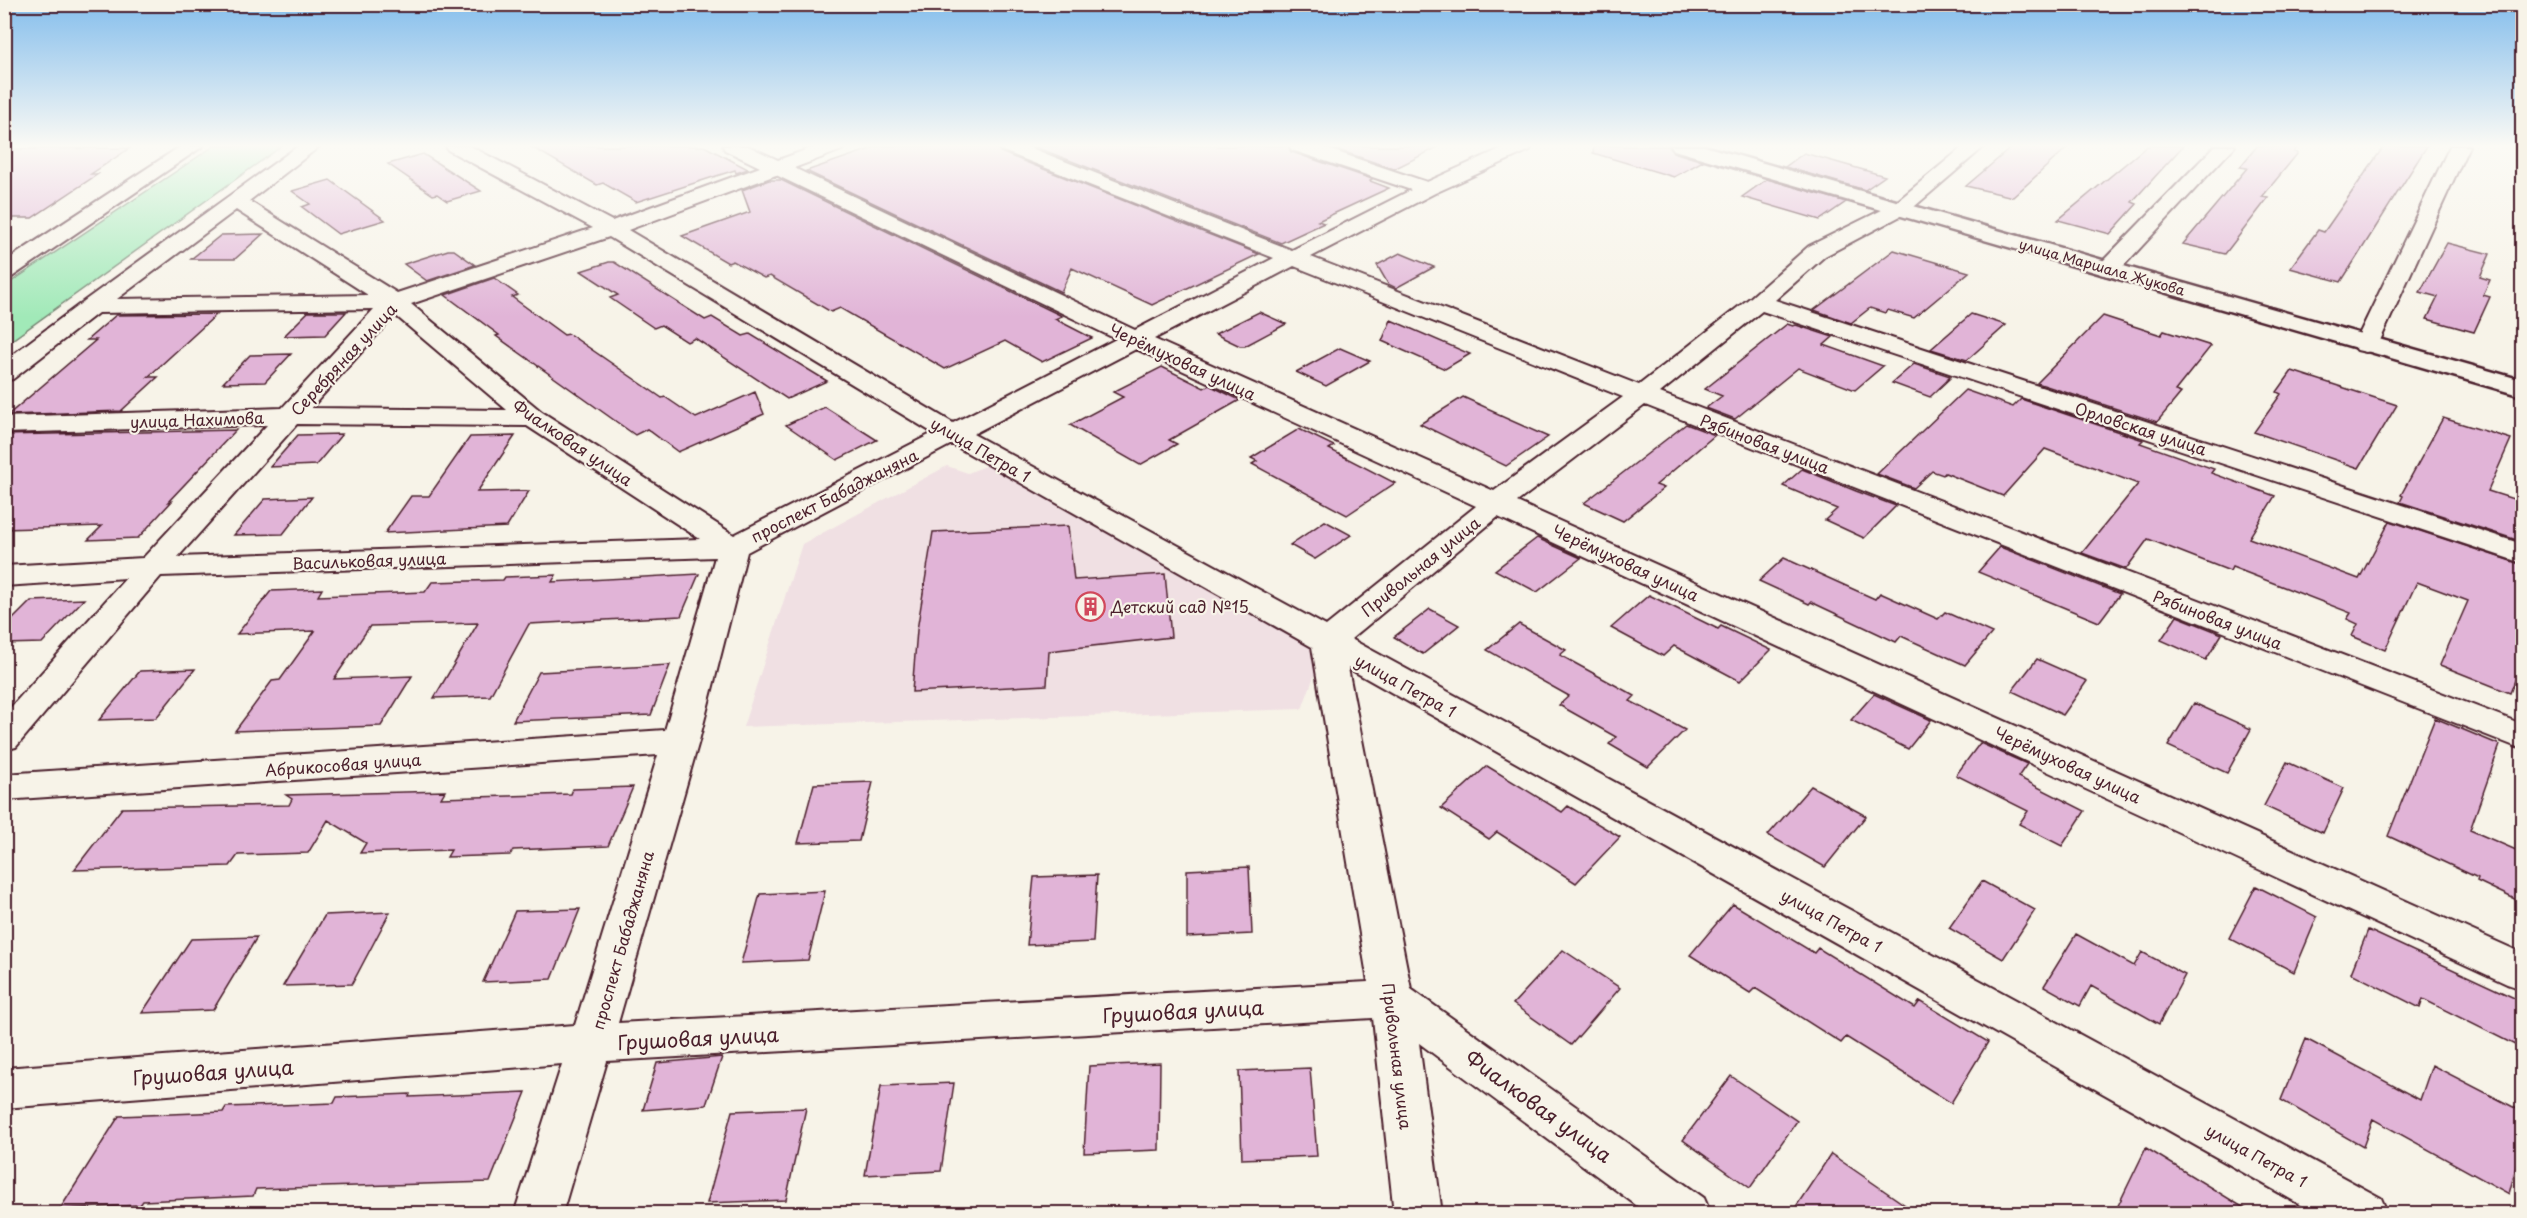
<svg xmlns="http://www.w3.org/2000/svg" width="2527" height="1218" viewBox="0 0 2527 1218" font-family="'Playpen Sans',sans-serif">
  <rect width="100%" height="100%" fill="#f7f3e8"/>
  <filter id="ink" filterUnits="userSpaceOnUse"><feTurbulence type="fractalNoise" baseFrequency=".0167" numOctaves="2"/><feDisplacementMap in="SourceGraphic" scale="12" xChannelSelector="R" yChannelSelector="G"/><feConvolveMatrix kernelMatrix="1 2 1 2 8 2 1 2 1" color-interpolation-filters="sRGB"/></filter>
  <g filter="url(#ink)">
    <path fill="#f0e0e3" d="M 990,464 L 1324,649 L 1302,709 L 743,727 L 802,544 L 947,466 L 968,473 Z"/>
    <path fill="#a1e9b8" stroke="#768472" stroke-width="1.5" d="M 214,146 L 282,146 L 5,345 L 5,286 Z"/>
    <path fill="#e1b4d7" stroke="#4a1f2b" stroke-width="1.5" d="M 530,146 L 704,146 L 748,169 L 736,173 L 735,170 L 636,202 L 603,183 L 597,185 Z
      M 879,146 L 997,146 L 1000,152 L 1259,254 L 1152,305 L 1072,268 L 1061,292 L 806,171 Z
      M 1033,146 L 1288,146 L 1291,152 L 1372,179 L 1370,181 L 1389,188 L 1318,221 L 1324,223 L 1281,243 Z
      M 1327,146 L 1440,146 L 1394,169 Z
      M 1594,146 L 1669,146 L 1673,152 L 1703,161 L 1674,177 L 1593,153 Z
      M 2013,146 L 2069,146 L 2013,197 L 1966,186 Z
      M 2147,146 L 2183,146 L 2132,202 L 2137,204 L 2110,234 L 2058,220 Z
      M 2257,146 L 2298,146 L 2294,152 L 2298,153 L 2262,197 L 2268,198 L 2225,254 L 2183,244 L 2247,168 L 2240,167 Z
      M 2384,146 L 2427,146 L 2341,282 L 2290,268 L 2318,230 L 2324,232 Z
      M 130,148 L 91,174 L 98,174 L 32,218 L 4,218 L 4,149 Z
      M 1804,153 L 1885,176 L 1865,190 L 1785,167 Z
      M 423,154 L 456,175 L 481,191 L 447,201 L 437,194 L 433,195 L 388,164 Z
      M 1767,179 L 1846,202 L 1820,220 L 1742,197 Z
      M 330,180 L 385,220 L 338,234 L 302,207 L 310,204 L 292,191 Z
      M 769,180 L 781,180 L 1062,316 L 1055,319 L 1092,338 L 1042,362 L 1005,341 L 945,369 L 840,308 L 831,312 L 770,276 L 764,278 L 733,261 L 728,263 L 682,236 L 750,212 L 742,190 Z
      M 263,234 L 235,259 L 191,259 L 221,235 Z
      M 2447,243 L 2490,254 L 2480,277 L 2490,280 L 2483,295 L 2490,297 L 2474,332 L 2427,319 L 2438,297 L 2420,292 Z
      M 448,250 L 454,250 L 475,265 L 427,281 L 404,264 Z
      M 1894,250 L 1969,272 L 1914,318 L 1888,310 L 1885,313 L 1870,308 L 1851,323 L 1814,310 Z
      M 1400,253 L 1434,267 L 1396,288 L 1388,284 L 1377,265 Z
      M 609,262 L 614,262 L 705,320 L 712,317 L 743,336 L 750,334 L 827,381 L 787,399 L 695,338 L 687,342 L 661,325 L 654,328 L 610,298 L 618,295 L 581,271 Z
      M 494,278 L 518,295 L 512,297 L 564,335 L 569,334 L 662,398 L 665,397 L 696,418 L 755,392 L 764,414 L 678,452 L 647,429 L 635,435 L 496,336 L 499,335 L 445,295 Z
      M 308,312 L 346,312 L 325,335 L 284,336 Z
      M 1259,312 L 1286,324 L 1245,346 L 1240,346 L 1215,334 Z
      M 217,314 L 148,377 L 158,377 L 121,411 L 8,415 L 96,340 L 87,340 L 116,315 Z
      M 1971,314 L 2006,325 L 1967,360 L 1931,349 Z
      M 2103,316 L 2161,335 L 2164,331 L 2211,346 L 2175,391 L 2181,393 L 2157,422 L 2037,383 Z
      M 1391,320 L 1470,354 L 1445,369 L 1382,341 Z
      M 1787,324 L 1793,326 L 1796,325 L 1833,337 L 1824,345 L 1883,366 L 1855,390 L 1798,368 L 1735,419 L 1706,408 L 1722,396 L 1705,389 Z
      M 1340,348 L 1370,361 L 1326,386 L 1296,372 Z
      M 291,354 L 265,382 L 223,383 L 250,355 Z
      M 1914,364 L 1950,376 L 1948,378 L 1950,378 L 1930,397 L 1892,383 Z
      M 1162,367 L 1204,388 L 1209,385 L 1240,400 L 1169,440 L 1177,444 L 1140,465 L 1070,425 L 1123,397 L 1113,392 Z
      M 2292,371 L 2397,405 L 2359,468 L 2254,432 L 2281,394 L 2277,392 Z
      M 1965,390 L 2013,407 L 2021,399 L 2143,440 L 2140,443 L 2214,469 L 2211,473 L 2275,496 L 2249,538 L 2359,579 L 2390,521 L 2523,565 L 2523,660 L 2510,693 L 2440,665 L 2468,601 L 2417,582 L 2385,650 L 2352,636 L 2358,624 L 2347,619 L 2351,613 L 2232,567 L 2230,571 L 2148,539 L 2126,569 L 2082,553 L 2138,484 L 2045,449 L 2003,496 L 1945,473 L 1943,475 L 1932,471 L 1914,488 L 1877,474 Z
      M 1463,397 L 1496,412 L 1494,413 L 1548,437 L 1506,466 L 1420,424 Z
      M 825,407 L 877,440 L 837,460 L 786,425 Z
      M 2443,418 L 2511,439 L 2488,491 L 2523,502 L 2523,542 L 2400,502 L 2403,496 L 2401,495 Z
      M 1686,424 L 1715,435 L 1656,485 L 1664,488 L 1623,521 L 1584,503 Z
      M 1299,429 L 1334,446 L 1329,449 L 1395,483 L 1347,515 L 1252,464 L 1257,461 L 1251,458 Z
      M 236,430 L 168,502 L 172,501 L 138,538 L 88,540 L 102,526 L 4,529 L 4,435 Z
      M 342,434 L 316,465 L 270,467 L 298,435 Z
      M 515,436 L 477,492 L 529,491 L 507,527 L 385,533 L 411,496 L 429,496 L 470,437 Z
      M 1802,469 L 1856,491 L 1896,506 L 1864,538 L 1825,520 L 1837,509 L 1783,486 Z
      M 312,497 L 283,534 L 234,535 L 265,499 Z
      M 1325,521 L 1351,535 L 1315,559 L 1290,545 Z
      M 1068,526 L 1074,580 L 1165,574 L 1171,637 L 1049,651 L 1047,685 L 912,692 L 917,630 L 933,532 Z
      M 1537,538 L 1581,558 L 1537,592 L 1495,570 Z
      M 2000,547 L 2120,594 L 2099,622 L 1978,572 Z
      M 1784,558 L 1875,599 L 1880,593 L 1938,619 L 1945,612 L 1992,633 L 1965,665 L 1901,636 L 1896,642 L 1811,602 L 1809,604 L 1759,581 Z
      M 699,574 L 681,616 L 529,624 L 490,696 L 434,698 L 478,623 L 370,626 L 334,679 L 412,676 L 381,726 L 235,731 L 272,681 L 280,680 L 315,631 L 237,634 L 271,591 L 322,589 L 318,596 L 425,592 L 432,582 L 503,580 L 505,577 L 556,575 L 552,582 Z
      M 1649,595 L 1718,629 L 1721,626 L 1771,650 L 1740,681 L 1674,646 L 1663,656 L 1611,628 Z
      M 84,599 L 42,643 L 4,644 L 4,628 L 31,601 Z
      M 1430,609 L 1459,625 L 1423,654 L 1394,637 Z
      M 2177,616 L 2222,634 L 2206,660 L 2161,640 Z
      M 1519,624 L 1566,650 L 1560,655 L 1635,696 L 1630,701 L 1685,730 L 1648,767 L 1609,744 L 1616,737 L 1559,705 L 1569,696 L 1487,650 Z
      M 2037,659 L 2087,681 L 2063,715 L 2012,691 Z
      M 670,665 L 651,715 L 513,721 L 539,672 Z
      M 195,669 L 156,718 L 99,720 L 140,671 Z
      M 1874,694 L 1931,720 L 1908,749 L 1851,720 Z
      M 2194,703 L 2251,729 L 2227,773 L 2168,746 Z
      M 2435,718 L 2500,745 L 2470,830 L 2523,853 L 2523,903 L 2477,881 L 2478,878 L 2388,836 Z
      M 1980,743 L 2027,764 L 2018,777 L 2085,811 L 2062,846 L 2019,824 L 2028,811 L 1956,775 Z
      M 2287,762 L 2344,788 L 2323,833 L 2264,806 Z
      M 1487,766 L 1562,812 L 1568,806 L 1620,837 L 1576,883 L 1497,832 L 1489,839 L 1441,808 Z
      M 873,782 L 859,841 L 798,843 L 814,784 Z
      M 1811,786 L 1866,816 L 1825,867 L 1768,835 Z
      M 633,787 L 608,846 L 513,850 L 510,855 L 447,857 L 451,850 L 360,853 L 366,843 L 328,820 L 308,853 L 238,855 L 230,866 L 74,870 L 122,808 L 289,805 L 292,799 L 286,795 L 445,791 L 441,798 L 571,794 L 573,789 Z
      M 1249,867 L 1252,934 L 1187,937 L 1187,870 Z
      M 1097,875 L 1093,942 L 1027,945 L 1034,877 Z
      M 1982,881 L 2035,910 L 2003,959 L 1949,928 Z
      M 2256,886 L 2317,917 L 2294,972 L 2229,938 Z
      M 825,891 L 808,960 L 741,963 L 760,894 Z
      M 1733,904 L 1814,953 L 1818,948 L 1915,1008 L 1920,1001 L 1988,1042 L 1951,1103 L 1846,1037 L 1841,1043 L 1755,988 L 1750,993 L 1690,955 Z
      M 580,909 L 552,979 L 483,982 L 515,911 Z
      M 390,912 L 352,984 L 283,986 L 325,915 Z
      M 2368,930 L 2523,1002 L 2523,1049 L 2423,999 L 2420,1008 L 2351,973 Z
      M 2076,934 L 2134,966 L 2142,952 L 2185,975 L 2159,1024 L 2091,986 L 2080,1006 L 2044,986 Z
      M 257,937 L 213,1010 L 142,1013 L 191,939 Z
      M 1563,950 L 1620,988 L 1571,1045 L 1513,1004 Z
      M 2306,1039 L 2420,1100 L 2432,1065 L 2523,1112 L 2523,1140 L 2509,1194 L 2373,1119 L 2363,1147 L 2281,1100 Z
      M 722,1057 L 706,1105 L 643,1110 L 657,1063 Z
      M 1160,1063 L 1159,1150 L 1084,1153 L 1089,1066 Z
      M 1310,1068 L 1317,1156 L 1242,1159 L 1239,1071 Z
      M 1731,1076 L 1797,1121 L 1750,1188 L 1683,1140 Z
      M 954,1083 L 941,1171 L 865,1175 L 881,1086 Z
      M 526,1092 L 490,1182 L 256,1189 L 253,1196 L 143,1201 L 140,1205 L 60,1209 L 119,1116 L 223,1112 L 226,1107 L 334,1103 L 337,1097 L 410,1094 L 409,1097 Z
      M 806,1108 L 786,1200 L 707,1203 L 732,1111 Z
      M 2146,1148 L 2254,1214 L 2114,1214 Z
      M 1831,1154 L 1918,1214 L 1791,1214 Z"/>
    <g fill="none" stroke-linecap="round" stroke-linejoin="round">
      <defs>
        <path id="minor" d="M 181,146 L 203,146 L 12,277 L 4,279 L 4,262 Z
          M 298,146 L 320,146 L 249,201 L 397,293 L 593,228 L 448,150 L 446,146 L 470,146 L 612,221 L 760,167 L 725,150 L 723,146 L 748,146 L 778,160 L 817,146 L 844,146 L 842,150 L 794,168 L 1135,330 L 1274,258 L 1001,150 L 999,146 L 1026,146 L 1292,250 L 1411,190 L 1292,150 L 1290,146 L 1319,146 L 1427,182 L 1507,146 L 1532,146 L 1530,150 L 1435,193 L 1311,257 L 1639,385 L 1751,297 L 1809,246 L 1894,204 L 1964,146 L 1985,146 L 1908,212 L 1825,256 L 1775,300 L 2522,544 L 2522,563 L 1762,311 L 1660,393 L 2522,724 L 2522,749 L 1645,405 L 1517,502 L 2522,953 L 2522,989 L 2507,984 L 1498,517 L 1351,639 L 2381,1198 L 2388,1214 L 2317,1214 L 1348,668 L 1411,989 L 1704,1198 L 1711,1214 L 1648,1214 L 1419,1043 L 1442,1214 L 1394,1214 L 1373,1018 L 607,1061 L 562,1214 L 514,1214 L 562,1064 L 4,1108 L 4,1068 L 575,1025 L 658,755 L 4,800 L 4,774 L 665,730 L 715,557 L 161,576 L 16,747 L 4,750 L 4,715 L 126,578 L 4,586 L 4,566 L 143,558 L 267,425 L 4,433 L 4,417 L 282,408 L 374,309 L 98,313 L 13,379 L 4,381 L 4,361 L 84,301 ZM 776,175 L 1116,339 L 953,423 L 628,230 ZM 236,210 L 368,295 L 117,299 ZM 609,237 L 933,433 L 734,535 L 542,412 L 411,304 ZM 1294,266 L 1623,397 L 1494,491 L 1154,339 ZM 395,315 L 507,410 L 311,408 ZM 1136,349 L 1476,506 L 1326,626 L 973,434 ZM 297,424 L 527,426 L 700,539 L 178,557 ZM 952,444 L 1312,647 L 1368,982 L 618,1023 L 699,741 L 747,552 Z
          M 2215,146 L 2235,146 L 2116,274 L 2108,276 L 2100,274 L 2097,269 L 2100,264 Z
          M 2450,146 L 2469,146 L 2378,345 L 2375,350 L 2366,352 L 2357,350 L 2354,345 Z"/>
        <path id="secondary" d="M 1671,146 L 1704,146 L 2522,380 L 2522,396 L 1674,150 Z"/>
      </defs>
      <use href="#minor" stroke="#4a1f2b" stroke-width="4"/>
      <use href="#secondary" stroke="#4a1f2b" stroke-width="5"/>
      <use href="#minor" fill="#f7f3e8" fill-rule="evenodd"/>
      <use href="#secondary" fill="#f7f3e8" fill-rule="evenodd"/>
    </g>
  </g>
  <linearGradient id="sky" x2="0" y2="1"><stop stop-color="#85beec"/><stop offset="0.46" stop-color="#fbfaf5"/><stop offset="1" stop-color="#fbfaf5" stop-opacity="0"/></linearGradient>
  <rect width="2527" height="317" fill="url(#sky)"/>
  <defs>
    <symbol id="building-ring" viewBox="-11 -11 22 22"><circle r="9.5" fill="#f7f3e8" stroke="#d1495b" stroke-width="1.5"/><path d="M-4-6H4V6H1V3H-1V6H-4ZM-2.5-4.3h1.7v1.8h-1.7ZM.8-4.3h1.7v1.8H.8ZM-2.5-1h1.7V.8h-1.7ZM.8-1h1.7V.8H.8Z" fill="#d1495b"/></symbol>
  </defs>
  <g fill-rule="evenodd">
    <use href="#building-ring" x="1074" y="590" width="33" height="33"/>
  </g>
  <g text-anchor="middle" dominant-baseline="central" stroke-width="4.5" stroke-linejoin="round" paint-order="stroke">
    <g font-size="14" fill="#4a1f2b" stroke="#f7f3e8">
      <text transform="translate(2102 267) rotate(16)">улица Маршала Жукова</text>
    </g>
    <g font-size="16" fill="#4a1f2b" stroke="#f7f3e8">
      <text transform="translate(343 359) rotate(-47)">Серебряная улица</text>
      <text transform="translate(1183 361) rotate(25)">Черёмуховая улица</text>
      <text transform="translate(197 419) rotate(-2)">улица Нахимова</text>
      <text transform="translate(2141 428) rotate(18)">Орловская улица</text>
      <text transform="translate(573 442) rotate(34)">Фиалковая улица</text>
      <text transform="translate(1765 443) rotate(21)">Рябиновая улица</text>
      <text transform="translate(981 449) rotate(30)">улица Петра 1</text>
      <text transform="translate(834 495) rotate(-27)">проспект Бабаджаняна</text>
      <text transform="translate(369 560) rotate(-2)">Васильковая улица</text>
      <text transform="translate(1626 562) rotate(25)">Черёмуховая улица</text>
      <text transform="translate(1420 566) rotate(-39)">Привольная улица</text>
      <text transform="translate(2218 619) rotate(21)">Рябиновая улица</text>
      <text transform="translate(1406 685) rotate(29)">улица Петра 1</text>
      <text transform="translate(343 764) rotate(-4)">Абрикосовая улица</text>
      <text transform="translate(2068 764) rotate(25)">Черёмуховая улица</text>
      <text transform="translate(1832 920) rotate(29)">улица Петра 1</text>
      <text transform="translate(622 940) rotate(-74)">проспект Бабаджаняна</text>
      <text transform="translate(1398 1056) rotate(83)">Привольная улица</text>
      <text transform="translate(2257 1155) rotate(29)">улица Петра 1</text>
    </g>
    <g font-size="16" fill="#4a1f2b" stroke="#f7f3e8" text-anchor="start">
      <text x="1111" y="606">Детский сад №15</text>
    </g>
    <g font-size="20" fill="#4a1f2b" stroke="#f7f3e8">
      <text transform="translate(1183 1011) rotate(-3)">Грушовая улица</text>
      <text transform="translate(698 1038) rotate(-3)">Грушовая улица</text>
      <text transform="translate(213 1072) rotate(-4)">Грушовая улица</text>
      <text transform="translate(1539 1106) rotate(36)">Фиалковая улица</text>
    </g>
  </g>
  <rect width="2527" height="1218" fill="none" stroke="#f7f3e8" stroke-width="24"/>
  <rect x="12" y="12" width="2503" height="1194" fill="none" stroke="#4a1f2b" stroke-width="2" filter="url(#ink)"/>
</svg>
